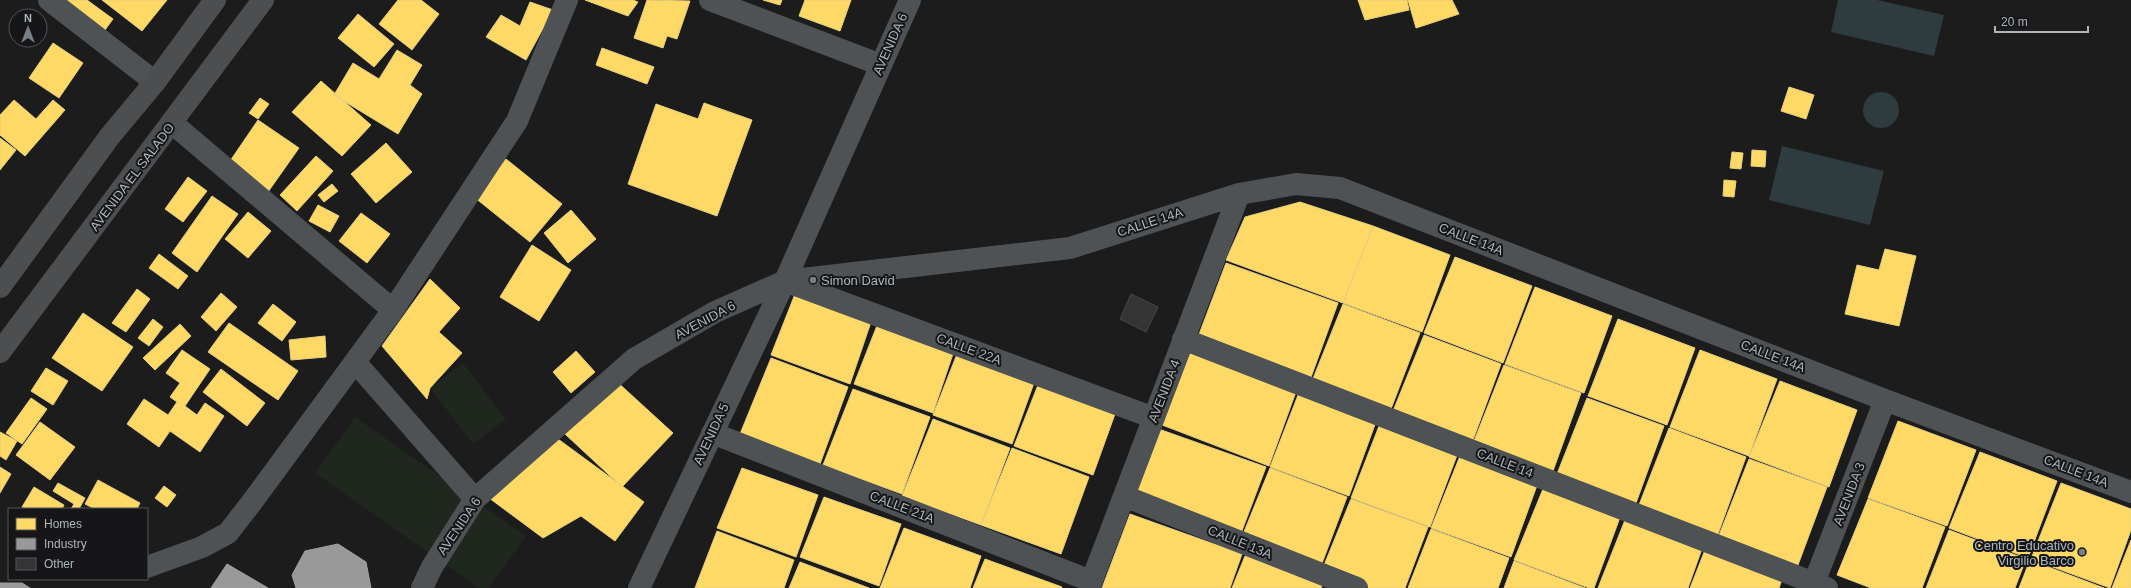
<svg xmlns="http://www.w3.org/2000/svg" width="2131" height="588" viewBox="0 0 2131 588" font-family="Helvetica,sans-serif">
  <rect width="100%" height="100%" fill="#1c1c1c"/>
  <path fill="#20271f" d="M 463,363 L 506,419 L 473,444 L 430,388 Z
    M 355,417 L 526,536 L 489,588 L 479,588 L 315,473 Z"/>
  <path fill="#2e3b3f" d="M 1838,0 L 1877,0 L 1944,15 L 1934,56 L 1831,32 Z
    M1863 110a18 18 0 1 1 36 0a18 18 0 1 1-36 0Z
    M 1782,146 L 1884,171 L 1870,225 L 1769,200 Z"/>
  <path fill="#ffd966" stroke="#e6ce80" d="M 66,0 L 87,0 L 113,19 L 105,30 Z
    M 102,0 L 167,0 L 142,31 Z
    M 398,0 L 421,0 L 439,14 L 412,50 L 379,24 Z
    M 585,0 L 633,0 L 638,2 L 628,16 Z
    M 647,0 L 690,1 L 677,39 L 667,36 L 663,48 L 634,38 Z
    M 763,0 L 782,0 L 780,5 Z
    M 805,0 L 851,0 L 840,31 L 799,16 Z
    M 1358,0 L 1407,0 L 1409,10 L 1365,20 Z
    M 1408,0 L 1452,0 L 1459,14 L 1416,28 Z
    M 530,2 L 553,10 L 526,60 L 486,37 L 501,15 L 520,26 Z
    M 358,14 L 394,44 L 374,67 L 338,38 Z
    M 53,43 L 83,63 L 59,98 L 29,78 Z
    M 602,48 L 654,67 L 647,84 L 596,65 Z
    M 397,50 L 422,65 L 410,85 L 422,94 L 398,134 L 334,95 L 353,63 L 379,79 Z
    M 321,81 L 371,125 L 342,156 L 292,112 Z
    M 1789,87 L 1814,95 L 1806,119 L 1781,111 Z
    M 260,98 L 269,104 L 258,119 L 249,113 Z
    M 14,100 L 36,119 L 53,100 L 65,110 L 25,156 L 0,135 L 0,115 Z
    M 704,103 L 752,120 L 717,216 L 628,184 L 656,104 L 698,119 Z
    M 258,120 L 299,148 L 268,192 L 228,164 Z
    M 0,138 L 16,150 L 0,170 Z
    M 386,143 L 412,172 L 376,203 L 351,174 Z
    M 1752,150 L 1766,151 L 1765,167 L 1751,166 Z
    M 1732,152 L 1743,153 L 1741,169 L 1730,168 Z
    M 316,156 L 333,171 L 297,211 L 280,195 Z
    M 506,159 L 562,204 L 530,242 L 474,197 Z
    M 188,177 L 207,191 L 183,222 L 165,209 Z
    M 1724,180 L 1736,181 L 1734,197 L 1723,196 Z
    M 332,184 L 338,191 L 324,202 L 318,195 Z
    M 212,196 L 238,214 L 197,272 L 172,253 Z
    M 1300,202 L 1373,226 L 1343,303 L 1226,260 L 1245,217 Z
    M 318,205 L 339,216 L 330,232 L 309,221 Z
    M 571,210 L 596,239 L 568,263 L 544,233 Z
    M 248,212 L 271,231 L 248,258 L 225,239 Z
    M 361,213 L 390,234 L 367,263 L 339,241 Z
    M 1373,226 L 1450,255 L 1422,332 L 1343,303 Z
    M 532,245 L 571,270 L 539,321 L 500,297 Z
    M 1885,249 L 1916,256 L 1899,326 L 1845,314 L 1857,265 L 1879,270 Z
    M 159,254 L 188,276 L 178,289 L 149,268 Z
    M 1455,257 L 1532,286 L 1503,363 L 1424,333 Z
    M 1226,263 L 1338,303 L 1310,380 L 1198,337 Z
    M 430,279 L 460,308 L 439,332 L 462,353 L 430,388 L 427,399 L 382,346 Z
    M 1535,287 L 1612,316 L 1584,393 L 1505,364 Z
    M 137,289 L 150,299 L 126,332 L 112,323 Z
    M 221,293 L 237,307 L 216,331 L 201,317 Z
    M 795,294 L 871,322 L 850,384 L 771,355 Z
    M 273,304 L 296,322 L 282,341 L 258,323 Z
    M 1343,304 L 1420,333 L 1391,409 L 1312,381 Z
    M 83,313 L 133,347 L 102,391 L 52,358 Z
    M 153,319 L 163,327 L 149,346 L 138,338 Z
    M 1618,319 L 1695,348 L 1667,425 L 1588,396 Z
    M 229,323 L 298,371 L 278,400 L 208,352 Z
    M 878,323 L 954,351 L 933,413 L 854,384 Z
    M 180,324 L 191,336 L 155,370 L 143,358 Z
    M 1424,335 L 1501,364 L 1473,440 L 1393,411 Z
    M 325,336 L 326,357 L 291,360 L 289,340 Z
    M 1185,349 L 1297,389 L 1269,466 L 1157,423 Z
    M 182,350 L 210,369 L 185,406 L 197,415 L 205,403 L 224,416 L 200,452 L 170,431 L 159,447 L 127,424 L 144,399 L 168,415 L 177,402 L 170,397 L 180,383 L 166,373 Z
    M 1700,350 L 1777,379 L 1749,456 L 1670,427 Z
    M 576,351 L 595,372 L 571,393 L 553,372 Z
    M 957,354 L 1034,383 L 1012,444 L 933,415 Z
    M 771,358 L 848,387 L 820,464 L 740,434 Z
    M 1504,365 L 1581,393 L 1553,471 L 1474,441 Z
    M 46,368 L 68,381 L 53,405 L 31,391 Z
    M 221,369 L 265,403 L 247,426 L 203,392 Z
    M 615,380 L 673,433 L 622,487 L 565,434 Z
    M 1780,381 L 1857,410 L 1829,487 L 1749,457 Z
    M 1038,385 L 1115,414 L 1093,475 L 1014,446 Z
    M 853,389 L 930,417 L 902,494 L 823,465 Z
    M 1300,390 L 1377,419 L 1349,496 L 1270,467 Z
    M 31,398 L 47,409 L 22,444 L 6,433 Z
    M 1587,398 L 1664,426 L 1636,503 L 1557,474 Z
    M 933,419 L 1010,448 L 981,525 L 902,496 Z
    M 1381,421 L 1459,450 L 1430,527 L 1351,498 Z
    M 1898,421 L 1976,450 L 1947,526 L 1868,498 Z
    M 40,422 L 75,447 L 50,480 L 16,455 Z
    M 1153,427 L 1266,467 L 1237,544 L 1125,501 Z
    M 1669,428 L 1746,457 L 1718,534 L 1639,505 Z
    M 0,432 L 17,441 L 6,460 L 0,456 Z
    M 558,439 L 644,502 L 615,541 L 581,516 L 543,538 L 485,495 Z
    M 1012,448 L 1089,477 L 1061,554 L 981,525 Z
    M 1462,451 L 1539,480 L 1511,557 L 1431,528 Z
    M 1980,452 L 2057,481 L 2028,558 L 1949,528 Z
    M 1749,459 L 1827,487 L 1798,565 L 1719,535 Z
    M 0,467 L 11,474 L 0,493 Z
    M 742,468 L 818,495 L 796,557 L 717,528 Z
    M 1270,468 L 1347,497 L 1318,574 L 1239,544 Z
    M 98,480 L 140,503 L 137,509 L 95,509 L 85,504 Z
    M 58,483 L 85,498 L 79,509 L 71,509 L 74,504 L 53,491 Z
    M 2061,483 L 2131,509 L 2131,530 L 2110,588 L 2031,559 Z
    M 1545,484 L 1622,512 L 1594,588 L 1589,588 L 1514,560 Z
    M 164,486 L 176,495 L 167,507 L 155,498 Z
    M 34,487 L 64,505 L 62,509 L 26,509 L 22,507 Z
    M 824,497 L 901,524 L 879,586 L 800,557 Z
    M 1351,499 L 1428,527 L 1405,588 L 1354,588 L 1320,575 Z
    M 1868,499 L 1945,527 L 1922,588 L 1871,588 L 1837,575 Z
    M 1130,514 L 1242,554 L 1230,588 L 1102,588 Z
    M 1627,515 L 1704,543 L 1688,588 L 1598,588 Z
    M 904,528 L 981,556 L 970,588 L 880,588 Z
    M 1431,529 L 1509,558 L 1498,588 L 1408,588 Z
    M 1949,530 L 2026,559 L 2015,588 L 1926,588 Z
    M 717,531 L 794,560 L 784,588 L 695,588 Z
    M 2131,540 L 2131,588 L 2112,588 Z
    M 1707,545 L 1784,574 L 1779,588 L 1690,588 Z
    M 1245,556 L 1323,584 L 1321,588 L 1232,588 Z
    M 985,559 L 1062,587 L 1061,588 L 973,588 Z
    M 2030,560 L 2104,588 L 2019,588 Z
    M 1514,561 L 1585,588 L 1504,588 Z
    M 800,562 L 869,588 L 789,588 Z"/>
  <path fill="#999" stroke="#9fa1a4" d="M 338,544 L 366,562 L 371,588 L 296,588 L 292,575 L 305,551 Z
    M 227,564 L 268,588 L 211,588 Z
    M 0,583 L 22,583 L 30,588 L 0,588 Z"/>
  <path fill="#343434" stroke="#444748" d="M 1131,294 L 1158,307 L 1146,332 L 1120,319 Z"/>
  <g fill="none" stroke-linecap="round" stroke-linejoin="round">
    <path stroke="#4f5255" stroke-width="22" d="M 49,0 L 155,82
      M 710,0 L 881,65
      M 172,123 L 393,310
      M 790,283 L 1154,418
      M 1183,339 L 1827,588
      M 356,363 L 475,499
      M 712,433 L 1091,581
      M 1124,496 L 1357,588
      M 147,567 L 202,547 L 228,533 L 252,502 L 393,310 L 517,121 L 567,0
      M 422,588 L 432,567 L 475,499 L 634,359 L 715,312 L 785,281 L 1070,248 L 1239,194 L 1296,184 L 1340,188 L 1885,400 L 2131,492
      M 639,588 L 785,281 L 910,0
      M 1089,588 L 1239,194
      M 1812,588 L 1885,400"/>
    <path stroke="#4d4e50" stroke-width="22" d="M 0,287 L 110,136 L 155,82 L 215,0
      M 0,352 L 263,0"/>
  </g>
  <g fill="#7a7f85" stroke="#161618" stroke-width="1.5">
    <circle cx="813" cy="280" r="4"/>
    <circle cx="2082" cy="552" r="4"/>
  </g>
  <g text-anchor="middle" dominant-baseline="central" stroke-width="4" stroke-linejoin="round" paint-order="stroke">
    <g font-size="13" fill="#adb5bd" stroke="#161618">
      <text transform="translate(890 44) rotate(-66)">AVENIDA 6</text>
      <text transform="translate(132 177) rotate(-53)">AVENIDA EL SALADO</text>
      <text transform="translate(1150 222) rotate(-18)">CALLE 14A</text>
      <text transform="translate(1471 239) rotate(21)">CALLE 14A</text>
      <text transform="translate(705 320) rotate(-28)">AVENIDA 6</text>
      <text transform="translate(969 349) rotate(20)">CALLE 22A</text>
      <text transform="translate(1773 356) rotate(21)">CALLE 14A</text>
      <text transform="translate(1164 391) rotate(-69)">AVENIDA 4</text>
      <text transform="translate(711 434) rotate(-65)">AVENIDA 5</text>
      <text transform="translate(1505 463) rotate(21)">CALLE 14</text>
      <text transform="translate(2076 471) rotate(21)">CALLE 14A</text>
      <text transform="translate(1849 494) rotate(-69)">AVENIDA 3</text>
      <text transform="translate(902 507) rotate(21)">CALLE 21A</text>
      <text transform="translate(459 526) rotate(-56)">AVENIDA 6</text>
      <text transform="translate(1240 542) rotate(22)">CALLE 13A</text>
    </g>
    <g font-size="13" fill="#adb5bd" stroke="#161618" text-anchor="start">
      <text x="821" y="280">Simon David</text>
      <text x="2074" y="545" text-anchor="end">Centro Educativo<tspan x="2074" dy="15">Virgilio Barco</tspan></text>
    </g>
  </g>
  <rect x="8" y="508" width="140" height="72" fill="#161618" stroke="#52565a"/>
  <rect x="16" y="518" width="20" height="12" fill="#ffd966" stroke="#52565a"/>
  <text x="44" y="528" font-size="12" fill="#adb5bd">Homes</text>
  <rect x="16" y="538" width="20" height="12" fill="#999999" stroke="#52565a"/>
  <text x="44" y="548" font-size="12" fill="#adb5bd">Industry</text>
  <rect x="16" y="558" width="20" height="12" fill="#343434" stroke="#52565a"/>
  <text x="44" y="568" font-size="12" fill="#adb5bd">Other</text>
  <g transform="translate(28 28)"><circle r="19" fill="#161618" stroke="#52565a"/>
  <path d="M0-3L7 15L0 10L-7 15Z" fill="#7a7f85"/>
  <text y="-6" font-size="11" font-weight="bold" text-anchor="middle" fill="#adb5bd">N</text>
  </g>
  <path d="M1995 26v6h93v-6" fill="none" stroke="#adb5bd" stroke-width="2"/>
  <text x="2001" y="26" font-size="12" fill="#adb5bd" stroke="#161618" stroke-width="3" paint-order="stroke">20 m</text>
</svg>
